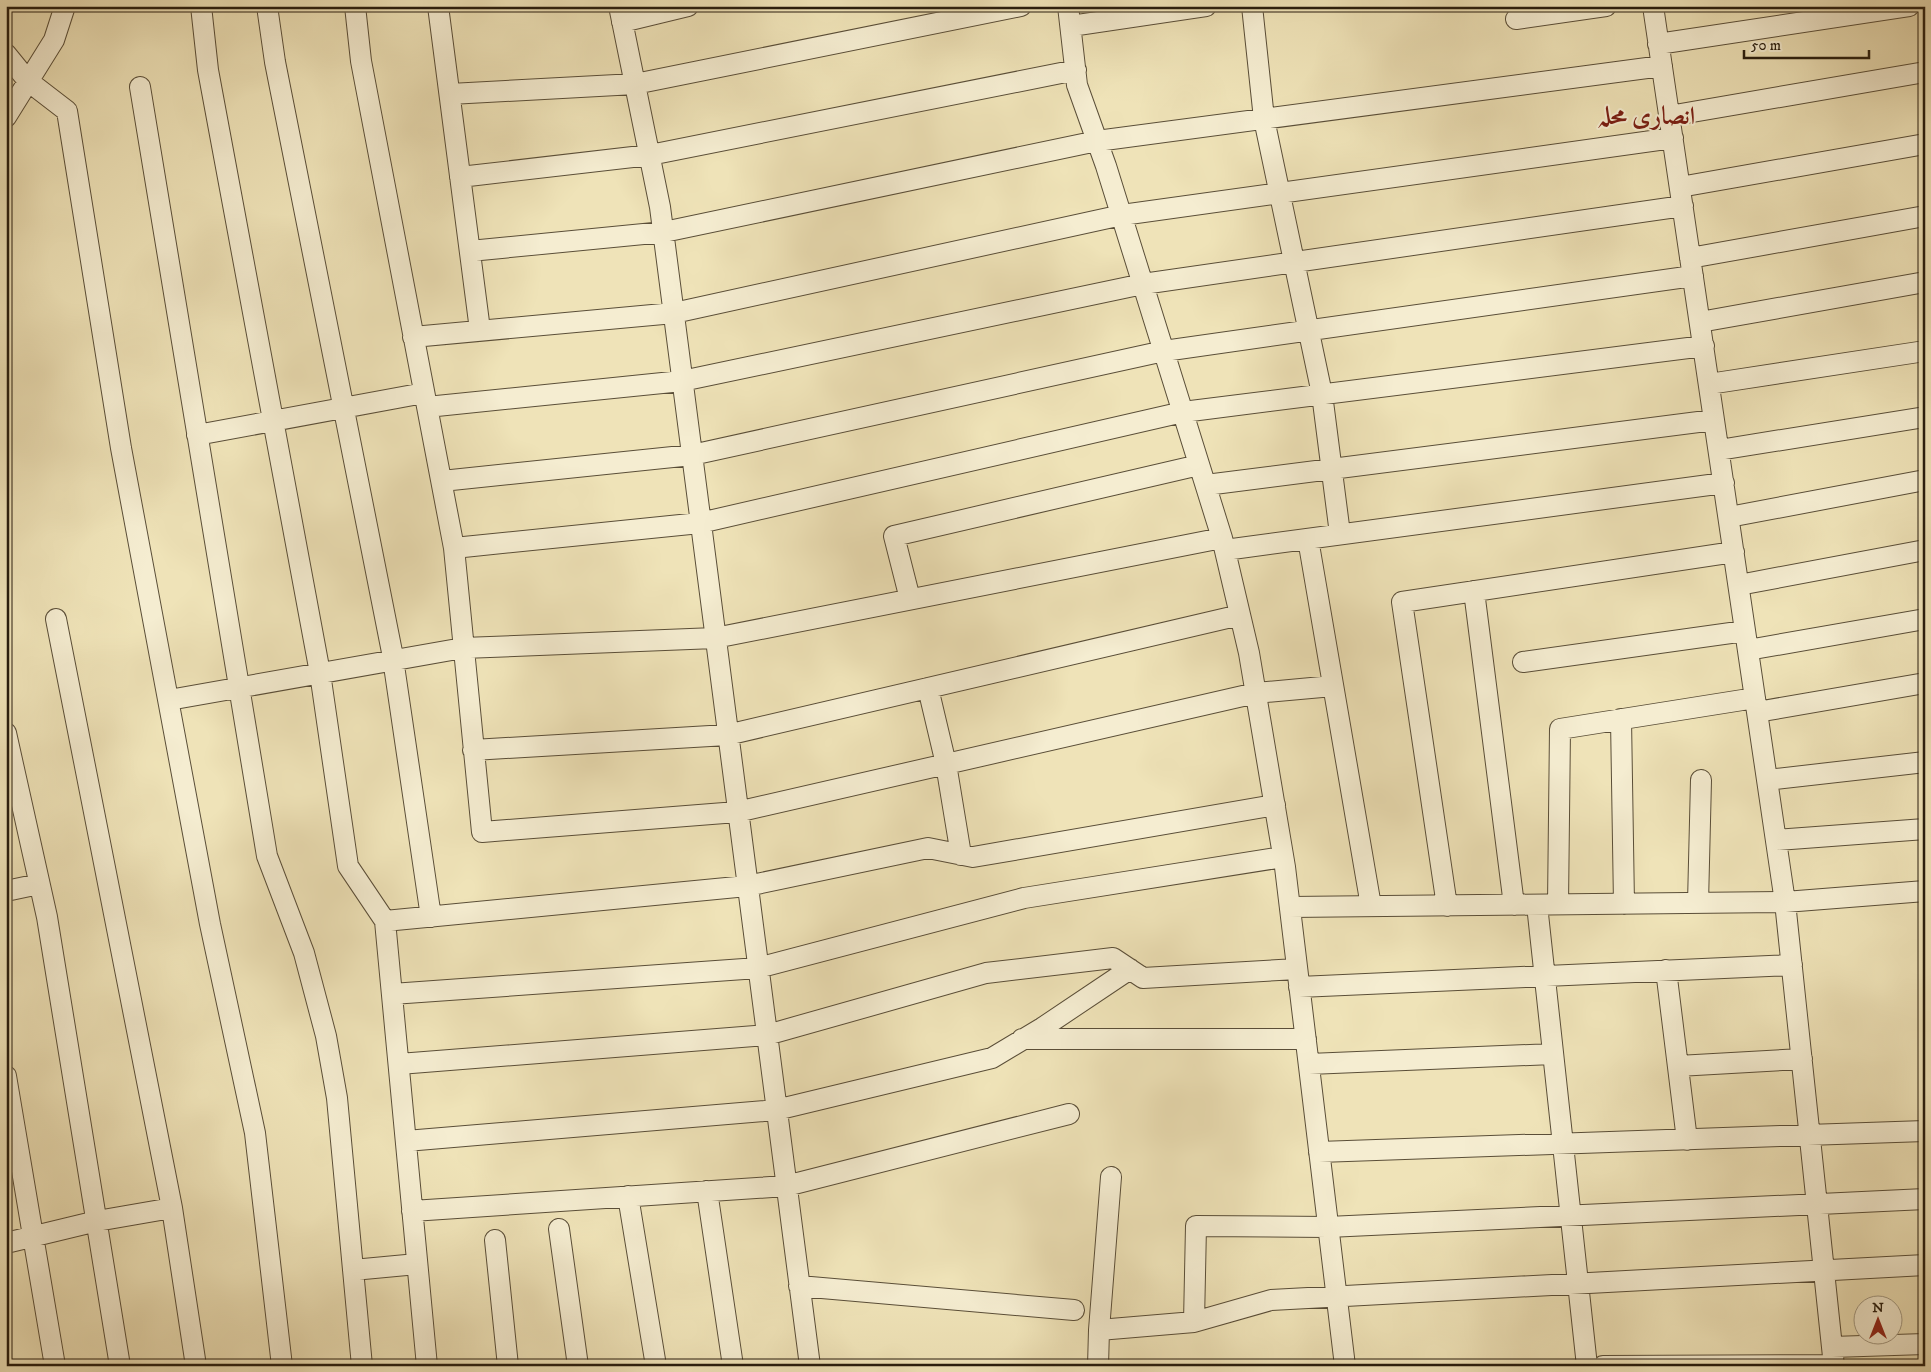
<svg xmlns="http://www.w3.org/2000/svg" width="1931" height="1372" viewBox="0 0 1931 1372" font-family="'IM FELL DW Pica',Amiri,serif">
  <rect width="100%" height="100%" fill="#efe3b8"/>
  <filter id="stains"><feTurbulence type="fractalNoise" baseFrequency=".004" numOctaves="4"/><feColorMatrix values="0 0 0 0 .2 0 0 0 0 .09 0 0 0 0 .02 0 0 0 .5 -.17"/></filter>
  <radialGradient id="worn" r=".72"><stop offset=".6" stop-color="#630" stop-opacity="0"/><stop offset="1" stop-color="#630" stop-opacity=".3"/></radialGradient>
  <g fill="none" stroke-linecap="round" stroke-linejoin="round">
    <defs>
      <path id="minor" d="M 201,6 L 208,70 L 320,673 L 348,866 L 385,921 L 427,1366
        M 267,6 L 275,62 L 392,652 L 431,917
        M 355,6 L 361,61 L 454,548 L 482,832 L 737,812 L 1256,693 L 1333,686
        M 438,6 L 480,330
        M 619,6 L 660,207 L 810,1366
        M 1068,6 L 1077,85 L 1106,166 L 1222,538 L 1249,653 L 1285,867 L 1345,1366
        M 1252,6 L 1264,119 L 1322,394 L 1340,534
        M 1653,6 L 1785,902 L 1834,1366
        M 1516,19 L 1606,6
        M 622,22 L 688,6
        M 1071,26 L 1206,6
        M 1658,44 L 1909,6
        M 6,54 L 28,81 L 67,111 L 121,448 L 210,924 L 255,1133 L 282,1366
        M 140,87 L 267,856 L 304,953 L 326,1036 L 337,1098 L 362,1366
        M 450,94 L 635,84 L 1021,6
        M 1669,116 L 1925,72
        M 6,117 L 54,40 L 65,6
        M 460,177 L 650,155 L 1076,70
        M 1680,187 L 1925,144
        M 470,251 L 664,232 L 1097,141 L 1662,66
        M 1690,258 L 1925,216
        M 1700,322 L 1925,282
        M 413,337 L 674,313 L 1122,215 L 1673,138
        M 1709,384 L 1925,351
        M 427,407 L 682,381 L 1143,284 L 1683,206
        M 197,435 L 424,393
        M 1719,450 L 1925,417
        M 442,481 L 692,455 L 1164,351 L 1693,276
        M 1206,485 L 1714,420
        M 1729,517 L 1925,480
        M 1308,539 L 1371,906
        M 454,548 L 700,523 L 1183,412 L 1704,346
        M 1225,550 L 1724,483
        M 1739,585 L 1925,550
        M 1474,591 L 1514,905
        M 910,599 L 894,536 L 1199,465
        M 56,619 L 172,1208 L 196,1366
        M 1748,650 L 1925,619
        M 1523,662 L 1745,631
        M 928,688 L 946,764 L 961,855
        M 169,700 L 463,648 L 715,638 L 1222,538
        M 1757,712 L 1925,683
        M 1621,719 L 1624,904
        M 6,733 L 47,917 L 120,1366
        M 473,750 L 727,735 L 1240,615
        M 1767,780 L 1925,762
        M 1776,840 L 1925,829
        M 6,891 L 39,884
        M 1698,903 L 1701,780
        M 1558,904 L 1560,729 L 1755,698
        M 1537,905 L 1587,1366
        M 1447,906 L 1402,602 L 1734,552
        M 1290,907 L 1785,902 L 1925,891
        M 385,921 L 747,886 L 928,848 L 973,857 L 1275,805
        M 1666,970 L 1687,1140
        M 1299,987 L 1792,965
        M 392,994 L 758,968 L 1024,898 L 1283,857
        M 1022,1039 L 1306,1039
        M 399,1064 L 767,1035 L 986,973 L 1113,958 L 1143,978 L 1297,969
        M 1309,1064 L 1553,1054
        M 1678,1066 L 1802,1059
        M 6,1076 L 55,1366
        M 406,1141 L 776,1110 L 992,1058 L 1042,1028 L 1130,969
        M 1319,1152 L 1925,1131
        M 707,1191 L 733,1366
        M 628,1196 L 656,1366
        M 412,1211 L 786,1186 L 1069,1114
        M 559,1229 L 578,1366
        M 495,1240 L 508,1366
        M 6,1243 L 97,1221 L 172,1208
        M 353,1270 L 417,1264
        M 799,1286 L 1074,1310
        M 1194,1322 L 1196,1226 L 1328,1227 L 1925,1199
        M 1099,1330 L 1111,1177
        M 1832,1347 L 1925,1344
        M 1098,1366 L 1099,1330 L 1194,1322 L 1271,1300 L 1925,1265
        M 1603,1366 L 1834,1365"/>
    </defs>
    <use href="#minor" stroke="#5a4e38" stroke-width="22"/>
    <use href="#minor" stroke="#f5edd1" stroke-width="20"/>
  </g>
  <g text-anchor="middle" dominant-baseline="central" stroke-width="4" stroke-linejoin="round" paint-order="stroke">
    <g font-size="25" font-weight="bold" fill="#7a1f14" stroke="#f5edd1">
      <text x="1646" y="116">انصاری محلہ</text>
    </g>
  </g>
  <rect width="1931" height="1372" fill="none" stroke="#efe3b8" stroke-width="25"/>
  <rect x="8" y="8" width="1916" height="1357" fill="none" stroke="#281d0e" stroke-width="2.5"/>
  <rect x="12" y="12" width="1906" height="1347" fill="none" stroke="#281d0e"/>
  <g transform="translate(1878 1320)"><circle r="24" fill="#f5edd1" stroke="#a39a83"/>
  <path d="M0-4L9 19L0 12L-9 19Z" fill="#8f2418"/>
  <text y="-8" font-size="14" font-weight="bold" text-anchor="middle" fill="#281d0e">N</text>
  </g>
  <path d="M1744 50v8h125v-8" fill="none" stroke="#281d0e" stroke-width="2.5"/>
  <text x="1751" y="50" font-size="15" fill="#281d0e" stroke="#f5edd1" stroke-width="4" paint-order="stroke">50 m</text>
  <rect width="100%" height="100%" filter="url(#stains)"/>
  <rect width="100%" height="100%" fill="url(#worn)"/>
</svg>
